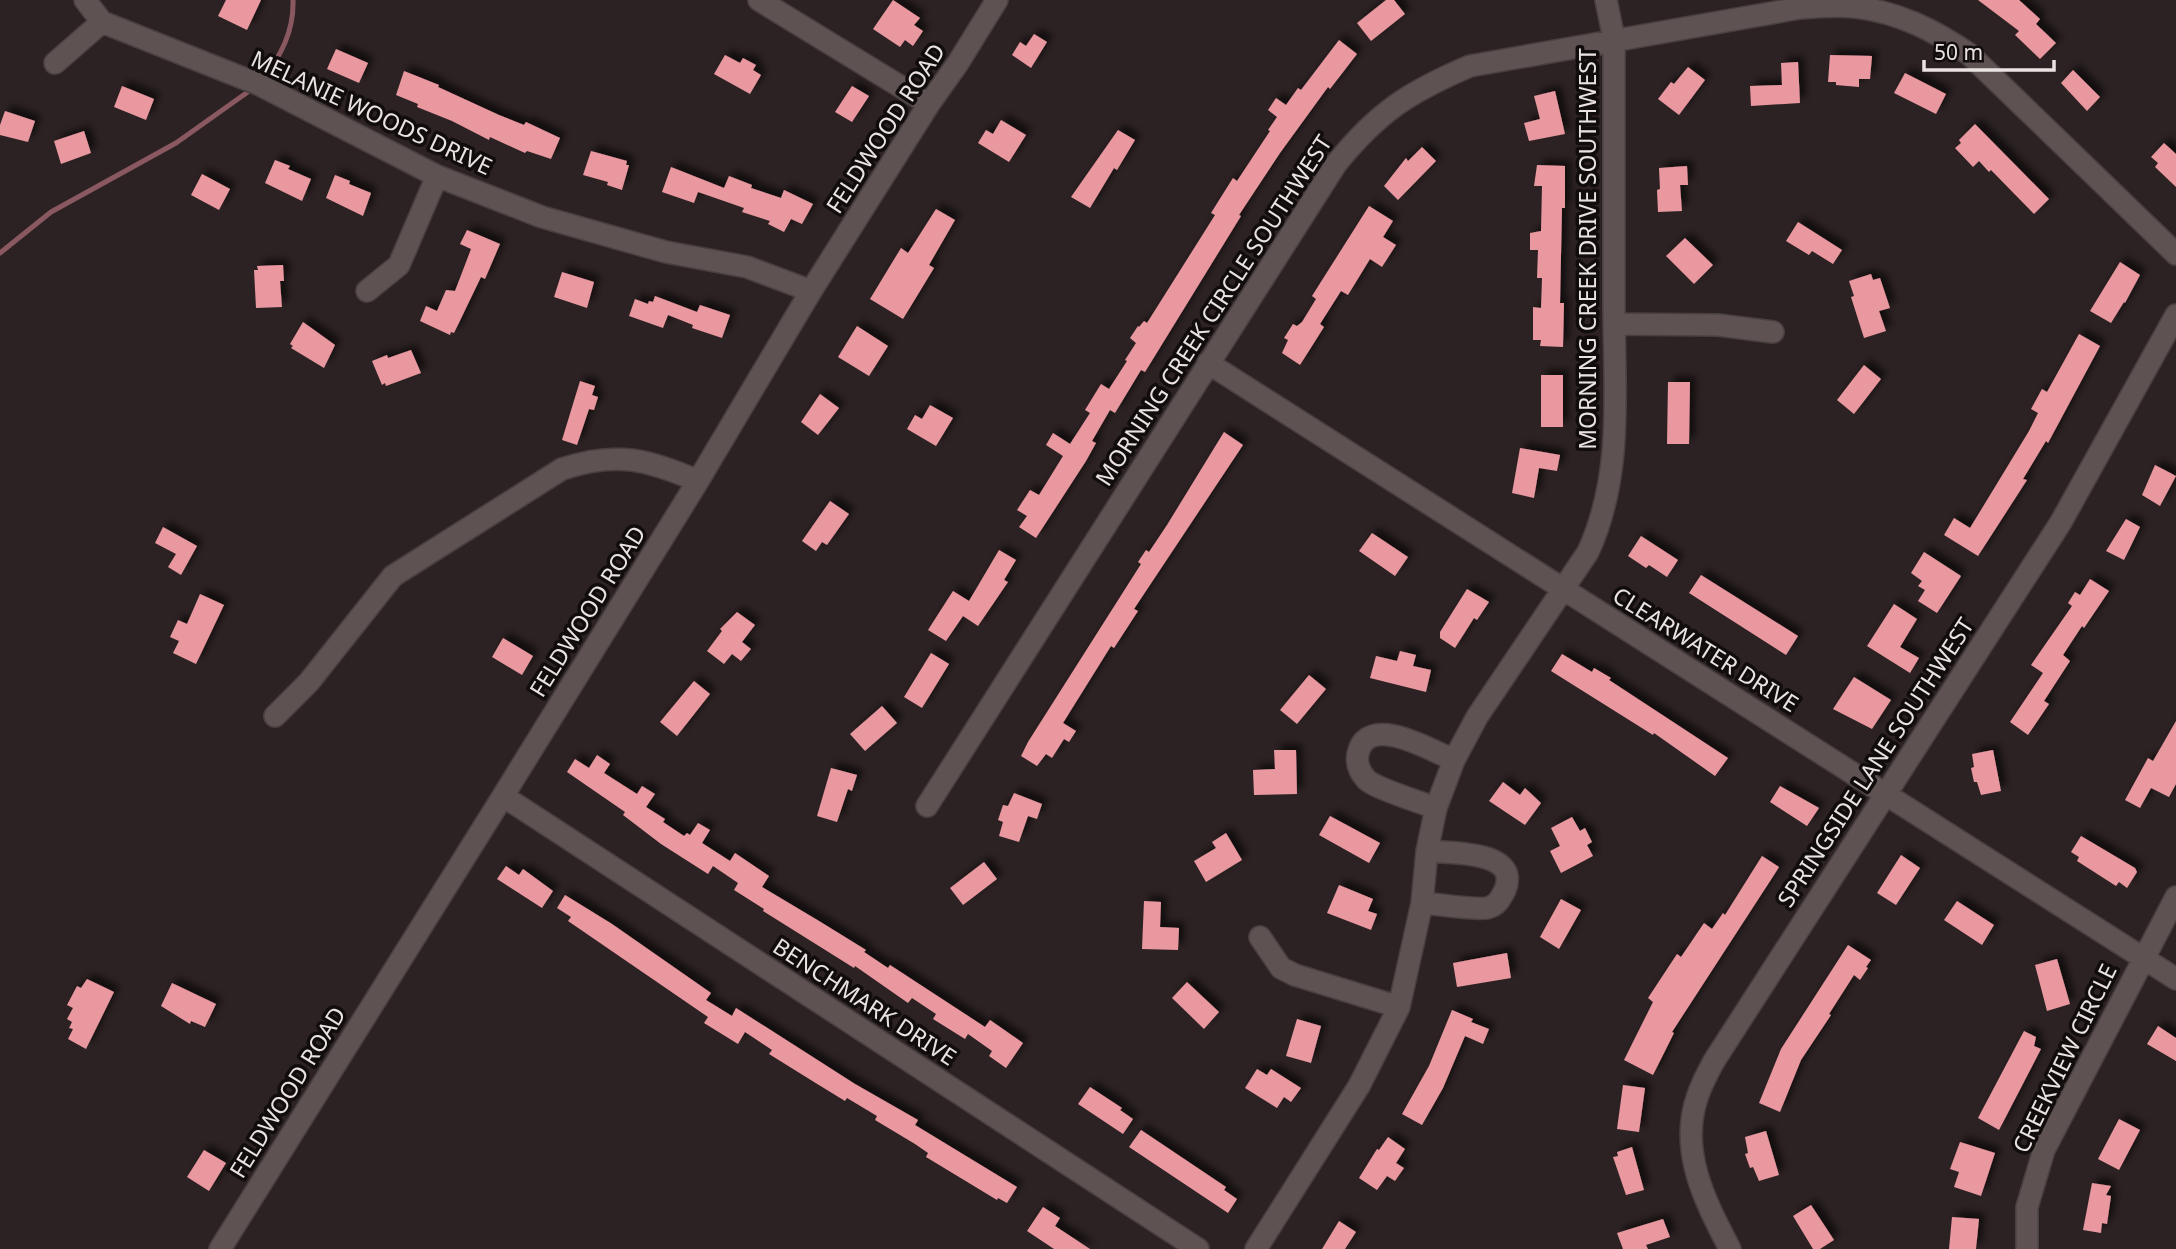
<svg xmlns="http://www.w3.org/2000/svg" width="2176" height="1249" viewBox="0 0 2176 1249" font-family="'Noto Sans',sans-serif">
  <defs>
    <filter id="shadow"><feDropShadow dx="6" dy="-6" stdDeviation="3.5" flood-color="#0009"/></filter>
  </defs>
  <rect width="100%" height="100%" fill="#2d2223"/>
  <g fill="none" stroke-linecap="round" stroke-linejoin="round">
    <path stroke="#8a5861" stroke-width="5" d="M 262,80 C 281,56 294,31 293,0
      M 0,253 L 51,212 L 176,143 L 252,89"/>
  </g>
  <path fill="#e998a0" filter="url(#shadow)" d="M 226,0 L 261,0 L 247,30 L 218,16 Z
    M 893,0 L 920,18 L 914,25 L 923,31 L 913,46 L 905,40 L 900,47 L 873,29 Z
    M 1386,0 L 1394,0 L 1405,14 L 1371,41 L 1357,23 Z
    M 1978,0 L 2019,0 L 2040,19 L 2036,24 L 2056,43 L 2040,59 L 2015,35 L 2019,31 Z
    M 1034,34 L 1047,42 L 1031,68 L 1012,55 L 1020,42 L 1026,46 Z
    M 1339,40 L 1357,54 L 1330,89 L 1328,87 L 1280,153 L 1239,215 L 1241,216 L 1145,372 L 1141,370 L 1115,413 L 1110,410 L 1092,441 L 1096,443 L 1086,461 L 1036,538 L 1019,527 L 1027,516 L 1017,510 L 1030,490 L 1039,495 L 1063,456 L 1046,445 L 1053,433 L 1070,444 L 1090,413 L 1085,410 L 1101,384 L 1109,389 L 1127,361 L 1125,360 L 1136,343 L 1130,338 L 1138,326 L 1139,327 L 1144,321 L 1147,323 L 1215,215 L 1211,213 L 1233,178 L 1237,181 L 1270,131 L 1268,130 L 1277,117 L 1268,110 L 1276,98 L 1286,105 L 1298,88 L 1301,90 Z
    M 336,49 L 368,63 L 359,83 L 327,69 Z
    M 725,55 L 740,63 L 743,58 L 756,65 L 753,70 L 761,75 L 750,94 L 714,74 Z
    M 1830,55 L 1872,56 L 1870,79 L 1859,79 L 1859,87 L 1836,85 L 1836,82 L 1828,82 Z
    M 1798,62 L 1800,103 L 1751,106 L 1750,86 L 1782,85 L 1781,63 Z
    M 1688,67 L 1705,80 L 1679,115 L 1658,99 L 1671,82 L 1674,84 Z
    M 2073,70 L 2100,97 L 2087,111 L 2061,83 Z
    M 404,71 L 439,85 L 438,87 L 499,115 L 524,125 L 526,122 L 560,138 L 551,159 L 527,151 L 525,153 L 490,137 L 489,140 L 452,121 L 417,107 L 418,104 L 396,95 Z
    M 1905,73 L 1946,94 L 1936,114 L 1894,93 Z
    M 122,86 L 154,99 L 146,120 L 114,107 Z
    M 852,86 L 869,96 L 852,122 L 835,112 Z
    M 1555,91 L 1565,134 L 1529,141 L 1524,123 L 1540,119 L 1534,96 Z
    M 5,111 L 35,121 L 28,142 L 0,135 L 0,125 Z
    M 1001,120 L 1026,135 L 1009,162 L 978,143 L 986,130 L 993,134 Z
    M 1975,124 L 2049,199 L 2034,214 L 1991,170 L 1989,172 L 1979,161 L 1973,167 L 1955,148 L 1961,143 L 1959,140 Z
    M 1118,130 L 1135,140 L 1117,170 L 1114,168 L 1090,208 L 1071,197 Z
    M 84,131 L 91,153 L 61,164 L 54,141 Z
    M 2164,143 L 2176,154 L 2176,187 L 2155,167 L 2158,163 L 2151,157 Z
    M 1422,147 L 1436,161 L 1398,200 L 1384,186 L 1406,158 L 1408,161 Z
    M 591,151 L 627,161 L 626,165 L 629,165 L 622,190 L 607,185 L 608,182 L 583,175 Z
    M 275,160 L 290,166 L 288,169 L 311,179 L 302,201 L 265,183 Z
    M 1537,165 L 1565,166 L 1565,208 L 1562,208 L 1561,255 L 1560,303 L 1564,303 L 1563,347 L 1540,346 L 1541,340 L 1533,340 L 1533,307 L 1541,308 L 1542,278 L 1537,278 L 1538,250 L 1530,250 L 1530,233 L 1541,231 L 1542,186 L 1534,186 Z
    M 1687,166 L 1688,185 L 1680,185 L 1682,211 L 1658,212 L 1657,190 L 1660,189 L 1659,168 Z
    M 671,167 L 724,188 L 729,176 L 752,185 L 751,188 L 781,198 L 784,190 L 813,204 L 802,224 L 791,219 L 784,232 L 768,224 L 770,221 L 742,212 L 744,208 L 698,192 L 694,203 L 662,192 Z
    M 202,174 L 230,189 L 219,210 L 191,195 Z
    M 335,175 L 350,181 L 349,184 L 371,193 L 363,216 L 326,198 Z
    M 1369,206 L 1393,221 L 1383,237 L 1396,245 L 1382,267 L 1370,259 L 1348,295 L 1341,291 L 1320,324 L 1324,327 L 1300,365 L 1282,353 L 1288,340 L 1284,338 L 1293,324 L 1297,326 L 1302,322 L 1316,299 L 1312,296 Z
    M 936,209 L 955,220 L 929,265 L 934,268 L 903,319 L 870,299 L 901,248 L 908,253 Z
    M 1798,222 L 1842,250 L 1833,264 L 1812,251 L 1809,255 L 1786,241 Z
    M 467,230 L 500,244 L 485,279 L 481,277 L 454,333 L 451,332 L 450,335 L 420,321 L 426,306 L 437,311 L 446,290 L 455,291 L 471,249 L 460,244 Z
    M 1685,238 L 1713,265 L 1694,284 L 1666,256 Z
    M 2120,262 L 2140,275 L 2125,303 L 2124,302 L 2111,323 L 2090,311 Z
    M 283,265 L 284,281 L 280,281 L 282,307 L 256,308 L 254,270 L 258,270 L 257,266 Z
    M 562,272 L 594,282 L 587,308 L 554,297 Z
    M 1871,274 L 1873,280 L 1880,278 L 1890,308 L 1879,311 L 1886,331 L 1864,338 L 1851,297 L 1854,296 L 1849,281 Z
    M 655,296 L 697,312 L 700,305 L 730,315 L 722,338 L 692,328 L 693,325 L 668,315 L 663,328 L 629,316 L 635,299 L 648,304 L 649,301 L 653,302 Z
    M 303,322 L 335,345 L 324,368 L 291,348 L 293,346 L 290,344 Z
    M 857,326 L 888,346 L 869,376 L 838,357 Z
    M 2079,334 L 2100,346 L 2048,443 L 2046,441 L 2023,479 L 2027,480 L 1978,556 L 1944,535 L 1954,518 L 1970,528 L 2029,431 L 2038,413 L 2031,409 L 2042,389 L 2047,392 Z
    M 411,350 L 421,373 L 386,386 L 385,383 L 382,385 L 372,361 L 387,355 L 388,358 Z
    M 1864,365 L 1881,379 L 1854,414 L 1837,400 Z
    M 1541,375 L 1563,375 L 1563,427 L 1541,427 Z
    M 580,381 L 595,386 L 592,395 L 598,397 L 594,410 L 589,409 L 577,445 L 562,440 Z
    M 1668,382 L 1690,382 L 1689,444 L 1667,444 Z
    M 820,394 L 839,408 L 818,435 L 801,422 Z
    M 930,405 L 953,418 L 936,446 L 907,429 L 915,415 L 922,419 Z
    M 1224,432 L 1243,445 L 1134,609 L 1138,611 L 1114,648 L 1111,646 L 1063,723 L 1076,731 L 1069,742 L 1064,739 L 1052,758 L 1046,754 L 1037,766 L 1021,756 L 1028,742 L 1141,564 L 1138,562 L 1146,550 L 1149,552 L 1167,525 Z
    M 1520,448 L 1560,455 L 1557,471 L 1539,468 L 1534,498 L 1512,493 Z
    M 2155,465 L 2176,476 L 2160,506 L 2142,495 Z
    M 830,501 L 849,514 L 827,545 L 822,542 L 816,551 L 802,541 Z
    M 2126,519 L 2140,527 L 2124,560 L 2106,551 Z
    M 163,527 L 197,546 L 181,575 L 168,567 L 176,554 L 155,543 Z
    M 1372,533 L 1408,557 L 1395,576 L 1359,551 Z
    M 1641,536 L 1678,560 L 1667,577 L 1649,565 L 1646,568 L 1628,556 Z
    M 999,550 L 1016,560 L 1004,580 L 1008,582 L 978,626 L 963,616 L 946,641 L 928,630 L 953,591 L 969,601 Z
    M 1924,552 L 1961,576 L 1937,613 L 1918,601 L 1925,590 L 1918,586 L 1922,581 L 1911,573 Z
    M 1701,575 L 1798,636 L 1786,655 L 1689,593 Z
    M 2090,579 L 2109,591 L 2084,628 L 2082,626 L 2063,655 L 2070,661 L 2044,701 L 2049,704 L 2028,735 L 2010,722 L 2043,673 L 2031,665 L 2072,606 L 2068,603 L 2075,592 L 2080,595 Z
    M 1467,589 L 1489,602 L 1477,620 L 1474,618 L 1455,648 L 1440,638 L 1440,632 Z
    M 200,594 L 224,605 L 196,664 L 173,653 L 179,641 L 170,637 L 178,620 L 187,624 Z
    M 1894,604 L 1917,619 L 1900,647 L 1919,658 L 1910,673 L 1867,646 Z
    M 737,612 L 755,625 L 742,642 L 751,649 L 741,661 L 732,654 L 724,664 L 707,651 L 722,631 L 720,629 Z
    M 503,638 L 533,656 L 522,675 L 492,657 Z
    M 1400,651 L 1416,655 L 1413,666 L 1431,670 L 1426,692 L 1370,678 L 1376,656 L 1397,661 Z
    M 931,653 L 949,664 L 922,708 L 904,697 Z
    M 1562,654 L 1592,672 L 1594,668 L 1611,678 L 1609,680 L 1728,758 L 1715,776 L 1654,733 L 1653,735 L 1551,671 Z
    M 1309,675 L 1326,689 L 1297,724 L 1280,710 Z
    M 1854,677 L 1891,700 L 1872,729 L 1833,709 Z
    M 694,681 L 710,694 L 677,736 L 660,722 Z
    M 882,706 L 897,723 L 865,751 L 850,734 Z
    M 2176,721 L 2176,784 L 2169,797 L 2151,788 L 2140,808 L 2125,800 L 2148,758 L 2153,761 Z
    M 1274,750 L 1296,750 L 1297,794 L 1254,795 L 1253,770 L 1275,769 Z
    M 1993,750 L 2001,791 L 1981,795 L 1977,782 L 1974,782 L 1971,768 L 1974,767 L 1972,754 Z
    M 597,755 L 610,764 L 604,773 L 637,794 L 642,786 L 655,794 L 646,807 L 665,819 L 663,822 L 684,836 L 687,833 L 690,835 L 698,823 L 710,830 L 702,843 L 730,861 L 735,853 L 769,876 L 762,887 L 819,921 L 866,950 L 864,952 L 888,968 L 890,965 L 985,1027 L 990,1020 L 1023,1043 L 1006,1068 L 989,1056 L 992,1051 L 968,1034 L 965,1039 L 933,1019 L 936,1014 L 912,998 L 908,1003 L 855,966 L 854,968 L 763,911 L 764,909 L 734,890 L 738,883 L 713,866 L 708,874 L 661,844 L 623,815 L 625,812 L 567,772 L 575,759 L 589,768 Z
    M 831,768 L 857,775 L 852,791 L 848,789 L 837,822 L 817,816 Z
    M 1503,782 L 1520,795 L 1525,788 L 1541,803 L 1525,825 L 1489,801 Z
    M 1780,786 L 1819,808 L 1807,826 L 1770,802 Z
    M 1014,793 L 1042,804 L 1037,819 L 1028,816 L 1019,842 L 999,836 L 1003,822 L 998,820 L 1003,805 L 1008,806 Z
    M 1330,816 L 1380,843 L 1369,863 L 1319,835 Z
    M 1572,817 L 1580,831 L 1585,828 L 1592,842 L 1587,845 L 1593,856 L 1561,873 L 1550,851 L 1560,846 L 1551,828 Z
    M 1226,833 L 1242,860 L 1206,882 L 1194,861 L 1216,848 L 1212,842 Z
    M 2081,836 L 2135,868 L 2137,872 L 2127,888 L 2119,882 L 2116,886 L 2077,861 L 2079,857 L 2071,852 Z
    M 1901,855 L 1920,868 L 1896,905 L 1877,893 Z
    M 1762,856 L 1779,867 L 1774,875 L 1672,1032 L 1674,1033 L 1653,1075 L 1624,1060 L 1653,1002 L 1648,998 L 1677,954 L 1681,957 L 1704,923 L 1712,929 L 1723,913 L 1725,915 Z
    M 984,862 L 997,879 L 963,905 L 950,888 Z
    M 506,866 L 519,875 L 523,869 L 553,891 L 542,908 L 497,879 Z
    M 1339,885 L 1373,899 L 1368,911 L 1377,914 L 1371,930 L 1327,913 Z
    M 565,895 L 612,924 L 711,993 L 706,1000 L 732,1016 L 736,1008 L 855,1084 L 918,1120 L 915,1125 L 1017,1187 L 1007,1203 L 998,1198 L 997,1200 L 926,1157 L 928,1153 L 915,1144 L 875,1120 L 877,1116 L 847,1098 L 845,1101 L 814,1082 L 769,1054 L 772,1050 L 745,1032 L 738,1044 L 704,1023 L 708,1017 L 568,921 L 571,917 L 557,908 Z
    M 1561,899 L 1581,910 L 1559,949 L 1540,937 Z
    M 1144,901 L 1161,902 L 1160,927 L 1179,928 L 1178,950 L 1142,949 Z
    M 1957,901 L 1994,925 L 1982,945 L 1944,920 Z
    M 1848,945 L 1871,960 L 1866,967 L 1868,968 L 1860,980 L 1854,975 L 1829,1014 L 1831,1015 L 1801,1060 L 1780,1112 L 1759,1103 L 1781,1049 Z
    M 1507,953 L 1511,978 L 1457,987 L 1453,963 Z
    M 2057,959 L 2070,1004 L 2047,1011 L 2035,965 Z
    M 87,979 L 114,992 L 86,1049 L 68,1039 L 73,1029 L 69,1028 L 72,1022 L 67,1019 L 73,1008 L 67,1005 L 77,986 L 81,988 Z
    M 1187,982 L 1219,1012 L 1204,1029 L 1172,998 Z
    M 172,983 L 216,1004 L 205,1027 L 191,1021 L 190,1024 L 161,1006 Z
    M 1452,1010 L 1473,1019 L 1471,1022 L 1489,1029 L 1483,1044 L 1465,1036 L 1443,1088 L 1422,1125 L 1402,1114 L 1429,1066 Z
    M 1297,1019 L 1321,1026 L 1311,1063 L 1286,1056 Z
    M 2158,1026 L 2176,1038 L 2176,1061 L 2147,1044 Z
    M 2024,1031 L 2036,1037 L 2034,1046 L 2041,1049 L 1999,1130 L 1978,1118 Z
    M 1257,1069 L 1267,1075 L 1271,1069 L 1301,1088 L 1291,1102 L 1284,1097 L 1277,1108 L 1245,1088 Z
    M 1623,1085 L 1645,1088 L 1639,1132 L 1617,1129 Z
    M 1090,1087 L 1122,1108 L 1120,1110 L 1133,1119 L 1123,1134 L 1078,1104 Z
    M 2119,1119 L 2140,1130 L 2119,1170 L 2098,1159 Z
    M 1141,1130 L 1226,1187 L 1224,1190 L 1237,1199 L 1228,1213 L 1129,1147 Z
    M 1766,1131 L 1779,1175 L 1759,1181 L 1753,1167 L 1750,1168 L 1745,1154 L 1748,1153 L 1745,1137 Z
    M 1388,1137 L 1405,1149 L 1396,1163 L 1404,1168 L 1395,1181 L 1387,1176 L 1377,1190 L 1359,1178 L 1377,1149 L 1379,1150 Z
    M 1960,1142 L 1995,1153 L 1981,1196 L 1954,1187 L 1959,1172 L 1950,1169 Z
    M 1632,1147 L 1644,1190 L 1626,1195 L 1613,1157 L 1618,1156 L 1617,1152 Z
    M 204,1150 L 226,1163 L 209,1191 L 187,1177 Z
    M 2092,1183 L 2111,1186 L 2106,1195 L 2111,1196 L 2107,1224 L 2102,1223 L 2101,1233 L 2083,1230 Z
    M 1811,1205 L 1834,1240 L 1820,1249 L 1813,1249 L 1793,1216 Z
    M 1043,1207 L 1060,1218 L 1055,1226 L 1090,1249 L 1054,1249 L 1027,1231 Z
    M 1952,1217 L 1979,1219 L 1976,1249 L 1949,1249 Z
    M 1663,1219 L 1670,1237 L 1646,1245 L 1648,1249 L 1623,1249 L 1617,1233 Z
    M 1339,1221 L 1356,1232 L 1345,1249 L 1322,1249 Z"/>
  <g fill="none" stroke-linecap="round" stroke-linejoin="round">
    <defs>
      <path id="minor" d="M 85,0 L 102,22 L 258,84 L 437,176 L 542,217 L 666,252 L 747,267 L 811,291
        M 759,0 L 929,104
        M 55,63 L 102,22
        M 367,291 L 399,265 L 437,176
        M 1614,324 L 1718,325 L 1773,332
        M 1208,363 L 2176,979
        M 275,716 L 309,682 L 393,576 L 562,469 C 616,451 647,459 698,481
        M 503,796 L 1198,1249
        M 927,806 L 1336,164 C 1378,112 1409,92 1470,66 L 1800,8 C 1818,7 1837,5 1855,7 C 1898,12 1934,30 1969,54 L 2176,254
        M 1436,808 C 1422,803 1375,788 1367,780 C 1359,772 1355,761 1359,750 C 1371,714 1432,751 1454,760
        M 1422,903 C 1437,904 1474,910 1487,908 C 1497,906 1501,898 1505,890 C 1521,850 1450,853 1427,851
        M 1260,937 L 1281,968 L 1295,975 L 1399,1007
        M 220,1249 L 503,796 L 698,481 L 811,291 L 929,104 L 958,63 L 997,0
        M 1256,1249 L 1359,1086 L 1399,1007 L 1422,903 L 1427,851 L 1436,808 L 1454,760 L 1477,717 L 1588,552 C 1624,474 1614,389 1614,306 C 1614,217 1614,128 1614,39 L 1606,0
        M 1730,1249 C 1705,1201 1678,1150 1698,1095 C 1702,1083 1708,1072 1714,1061 L 2061,522 L 2176,315
        M 2027,1249 L 2027,1207 L 2044,1150 L 2176,897"/>
    </defs>
    <use href="#minor" stroke="#483f40" stroke-width="24"/>
    <use href="#minor" stroke="#5e5252" stroke-width="21"/>
  </g>
  <g text-anchor="middle" dominant-baseline="central" stroke-width="7" stroke-linejoin="round" paint-order="stroke">
    <g font-size="23" fill="#ebe3e3" stroke="#120d0d">
      <text transform="translate(372 112) rotate(25)">MELANIE WOODS DRIVE</text>
      <text transform="translate(885 128) rotate(-57)">FELDWOOD ROAD</text>
      <text transform="translate(1587 249) rotate(-90)">MORNING CREEK DRIVE SOUTHWEST</text>
      <text transform="translate(1213 310) rotate(-57)">MORNING CREEK CIRCLE SOUTHWEST</text>
      <text transform="translate(587 611) rotate(-58)">FELDWOOD ROAD</text>
      <text transform="translate(1706 649) rotate(32)">CLEARWATER DRIVE</text>
      <text transform="translate(1875 762) rotate(-57)">SPRINGSIDE LANE SOUTHWEST</text>
      <text transform="translate(865 1001) rotate(33)">BENCHMARK DRIVE</text>
      <text transform="translate(2064 1058) rotate(-64)">CREEKVIEW CIRCLE</text>
      <text transform="translate(287 1092) rotate(-58)">FELDWOOD ROAD</text>
    </g>
  </g>
  <path d="M1924 60v10h130v-10" fill="none" stroke="#ebe3e3" stroke-width="3.5"/>
  <text x="1934" y="60" font-size="21" fill="#ebe3e3" stroke="#120d0d" stroke-width="5" paint-order="stroke">50 m</text>
</svg>
